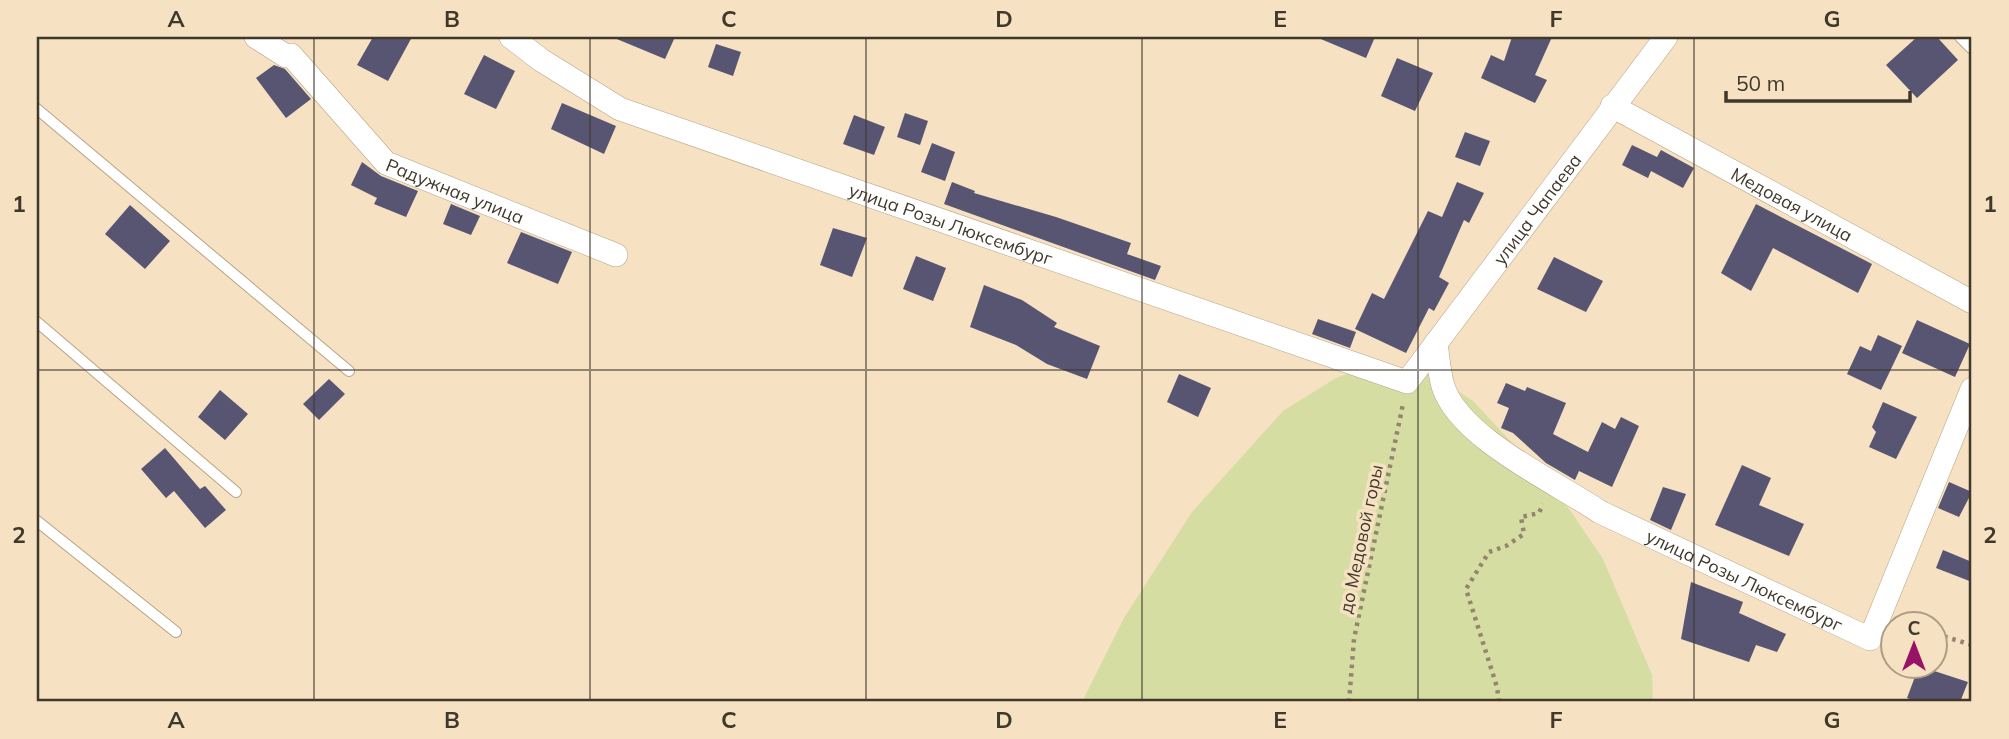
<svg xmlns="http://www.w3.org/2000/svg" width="2009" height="739" viewBox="0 0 2009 739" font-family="Mulish,sans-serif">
  <rect width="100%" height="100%" fill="#f6e1c2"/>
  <path fill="#d6dda3" d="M 1366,367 L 1432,373 L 1473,401 L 1557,491 L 1603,559 L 1652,675 L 1653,702 L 1082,702 L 1124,618 L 1192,512 L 1283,411 L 1336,378 Z"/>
  <path fill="#585573" d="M 373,37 L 412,37 L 388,81 L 357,65 Z
    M 612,37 L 675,37 L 665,59 Z
    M 1316,37 L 1375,37 L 1366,58 Z
    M 1512,37 L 1552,37 L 1535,75 L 1547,80 L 1535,103 L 1481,78 L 1491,55 L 1504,61 Z
    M 1917,37 L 1937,37 L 1958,60 L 1917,98 L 1886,65 Z
    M 716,44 L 741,52 L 733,76 L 708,67 Z
    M 484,55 L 515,71 L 496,109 L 464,94 Z
    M 1397,58 L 1433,73 L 1415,111 L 1381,96 Z
    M 274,65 L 285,69 L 311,99 L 286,118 L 256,78 Z
    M 562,103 L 616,126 L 604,154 L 551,129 Z
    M 905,113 L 928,121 L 920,145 L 897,137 Z
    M 854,115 L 885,127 L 874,155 L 843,144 Z
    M 1465,132 L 1490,141 L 1480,166 L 1455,157 Z
    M 932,143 L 955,152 L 945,181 L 921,172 Z
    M 1632,145 L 1657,157 L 1661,150 L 1694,168 L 1683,188 L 1651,171 L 1648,178 L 1622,165 Z
    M 362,162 L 381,176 L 418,191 L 406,217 L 374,204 L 377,198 L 351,185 Z
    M 952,182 L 975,191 L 974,193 L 1056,217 L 1131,243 L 1127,254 L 1161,266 L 1155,280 L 944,204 Z
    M 1457,182 L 1484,193 L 1469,223 L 1464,220 L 1439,277 L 1449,283 L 1434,311 L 1429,308 L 1406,353 L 1355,329 L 1372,293 L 1384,299 L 1428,211 L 1442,217 Z
    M 451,204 L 480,216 L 471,235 L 443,224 Z
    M 1756,204 L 1872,264 L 1858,293 L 1773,248 L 1751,291 L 1721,273 Z
    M 130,205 L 170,241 L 145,269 L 105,234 Z
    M 833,228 L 867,238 L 852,277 L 820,265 Z
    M 521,232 L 572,252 L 558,284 L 507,263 Z
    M 916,256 L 946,268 L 933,301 L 903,289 Z
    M 1554,257 L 1603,281 L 1586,312 L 1537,289 Z
    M 984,285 L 1022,300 L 1057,323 L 1054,327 L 1100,346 L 1087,379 L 1047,364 L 1016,345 L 970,327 Z
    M 1318,319 L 1356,332 L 1350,348 L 1312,334 Z
    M 1917,320 L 1970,344 L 1955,377 L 1902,353 Z
    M 1878,335 L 1902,346 L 1881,390 L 1847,374 L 1860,346 L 1871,351 Z
    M 1179,374 L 1211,388 L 1198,417 L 1167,402 Z
    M 329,379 L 345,394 L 319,420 L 303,404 Z
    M 1506,383 L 1525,391 L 1527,387 L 1566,403 L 1553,434 L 1588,452 L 1602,422 L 1615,429 L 1621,417 L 1639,426 L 1612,487 L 1579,471 L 1575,480 L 1546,463 L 1513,433 L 1501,428 L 1509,408 L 1497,403 Z
    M 220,390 L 248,414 L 225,440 L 198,417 Z
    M 1883,402 L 1917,417 L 1896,459 L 1869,447 L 1876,432 L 1872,427 Z
    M 165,448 L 200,489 L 205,486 L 226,510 L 205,528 L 174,491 L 166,498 L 141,469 Z
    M 1742,465 L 1771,478 L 1759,505 L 1804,524 L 1789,556 L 1715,525 Z
    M 1949,482 L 1972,492 L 1959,517 L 1938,508 Z
    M 1663,487 L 1686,494 L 1671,530 L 1650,520 Z
    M 1943,550 L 1972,562 L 1972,582 L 1936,568 Z
    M 1691,582 L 1743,602 L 1739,613 L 1786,634 L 1777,652 L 1756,645 L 1749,662 L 1681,639 Z
    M 1919,666 L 1968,682 L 1960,702 L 1918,702 L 1907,698 Z"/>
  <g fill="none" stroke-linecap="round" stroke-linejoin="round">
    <defs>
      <path id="service" d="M 1960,37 L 1972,49
        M 37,109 L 349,371
        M 37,322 L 236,492
        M 37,521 L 176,632"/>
      <g id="minor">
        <path id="s1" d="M 256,37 L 286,56 L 291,55 L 386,163 L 616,255"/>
        <path id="s2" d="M 511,37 L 541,60 L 620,109 L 1407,382 L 1666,37"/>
        <path id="s3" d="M 1612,106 L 1972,302"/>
        <path id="s4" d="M 1436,343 C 1438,357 1439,372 1443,386 C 1459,438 1556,482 1600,512 L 1870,639 L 1972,389"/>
      </g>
    </defs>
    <use href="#service" stroke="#b7a385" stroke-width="12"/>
    <use href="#minor" stroke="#b7a385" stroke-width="24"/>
    <path stroke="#938570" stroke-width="4.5" stroke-dasharray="3.5 5" stroke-linecap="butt" d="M 1936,634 L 1972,645
      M 1349,702 L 1354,639 L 1403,404
      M 1499,702 L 1497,687 L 1466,589 L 1489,552 L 1506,546 L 1524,534 L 1521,517 L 1539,513 L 1543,504"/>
    <use href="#service" stroke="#fff" stroke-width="10"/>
    <use href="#minor" stroke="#fff" stroke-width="23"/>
  </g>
  <path fill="none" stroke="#40382b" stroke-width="2" stroke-opacity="0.55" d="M 314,37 L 314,702M 590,37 L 590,702M 866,37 L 866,702M 1142,37 L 1142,702M 1418,37 L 1418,702M 1694,37 L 1694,702M 37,370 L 1972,370"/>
  <g text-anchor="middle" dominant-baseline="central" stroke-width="7" stroke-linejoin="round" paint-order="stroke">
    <g font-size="18" fill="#40382b" stroke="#f6e1c2">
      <text stroke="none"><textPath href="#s1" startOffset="259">Радужная улица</textPath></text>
      <text stroke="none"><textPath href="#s3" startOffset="205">Медовая улица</textPath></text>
      <text stroke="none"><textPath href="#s2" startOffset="1180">улица Чапаева</textPath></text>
      <text stroke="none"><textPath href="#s2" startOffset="481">улица Розы Люксембург</textPath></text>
      <text transform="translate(1361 539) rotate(-78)">до Медовой горы</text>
      <text stroke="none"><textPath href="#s4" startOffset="408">улица Розы Люксембург</textPath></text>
    </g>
  </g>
  <rect width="2009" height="739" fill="none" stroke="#f6e1c2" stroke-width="77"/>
  <g transform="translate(1914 645)"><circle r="33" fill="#f6e1c2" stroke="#ad9d86" stroke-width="2"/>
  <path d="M0-5L12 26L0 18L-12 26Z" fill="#981367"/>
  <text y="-10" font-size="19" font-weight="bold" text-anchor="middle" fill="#40382b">С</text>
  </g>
  <path d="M1726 91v10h184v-10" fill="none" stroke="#40382b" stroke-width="3.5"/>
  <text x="1736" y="91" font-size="21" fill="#40382b" stroke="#f6e1c2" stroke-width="5" paint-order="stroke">50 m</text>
  <rect x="38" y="38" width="1932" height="662" fill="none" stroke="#40382b" stroke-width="2.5"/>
  <g font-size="23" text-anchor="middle" font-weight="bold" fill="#40382b">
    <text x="176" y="27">A</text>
    <text x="452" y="27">B</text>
    <text x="729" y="27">C</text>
    <text x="1004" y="27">D</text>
    <text x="1280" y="27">E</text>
    <text x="1556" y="27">F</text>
    <text x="1832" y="27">G</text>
    <text x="19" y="212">1</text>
    <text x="1990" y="212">1</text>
    <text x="19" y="543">2</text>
    <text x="1990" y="543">2</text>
    <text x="176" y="728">A</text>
    <text x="452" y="728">B</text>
    <text x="729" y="728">C</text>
    <text x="1004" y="728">D</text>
    <text x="1280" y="728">E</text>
    <text x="1556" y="728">F</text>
    <text x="1832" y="728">G</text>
  </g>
</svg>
